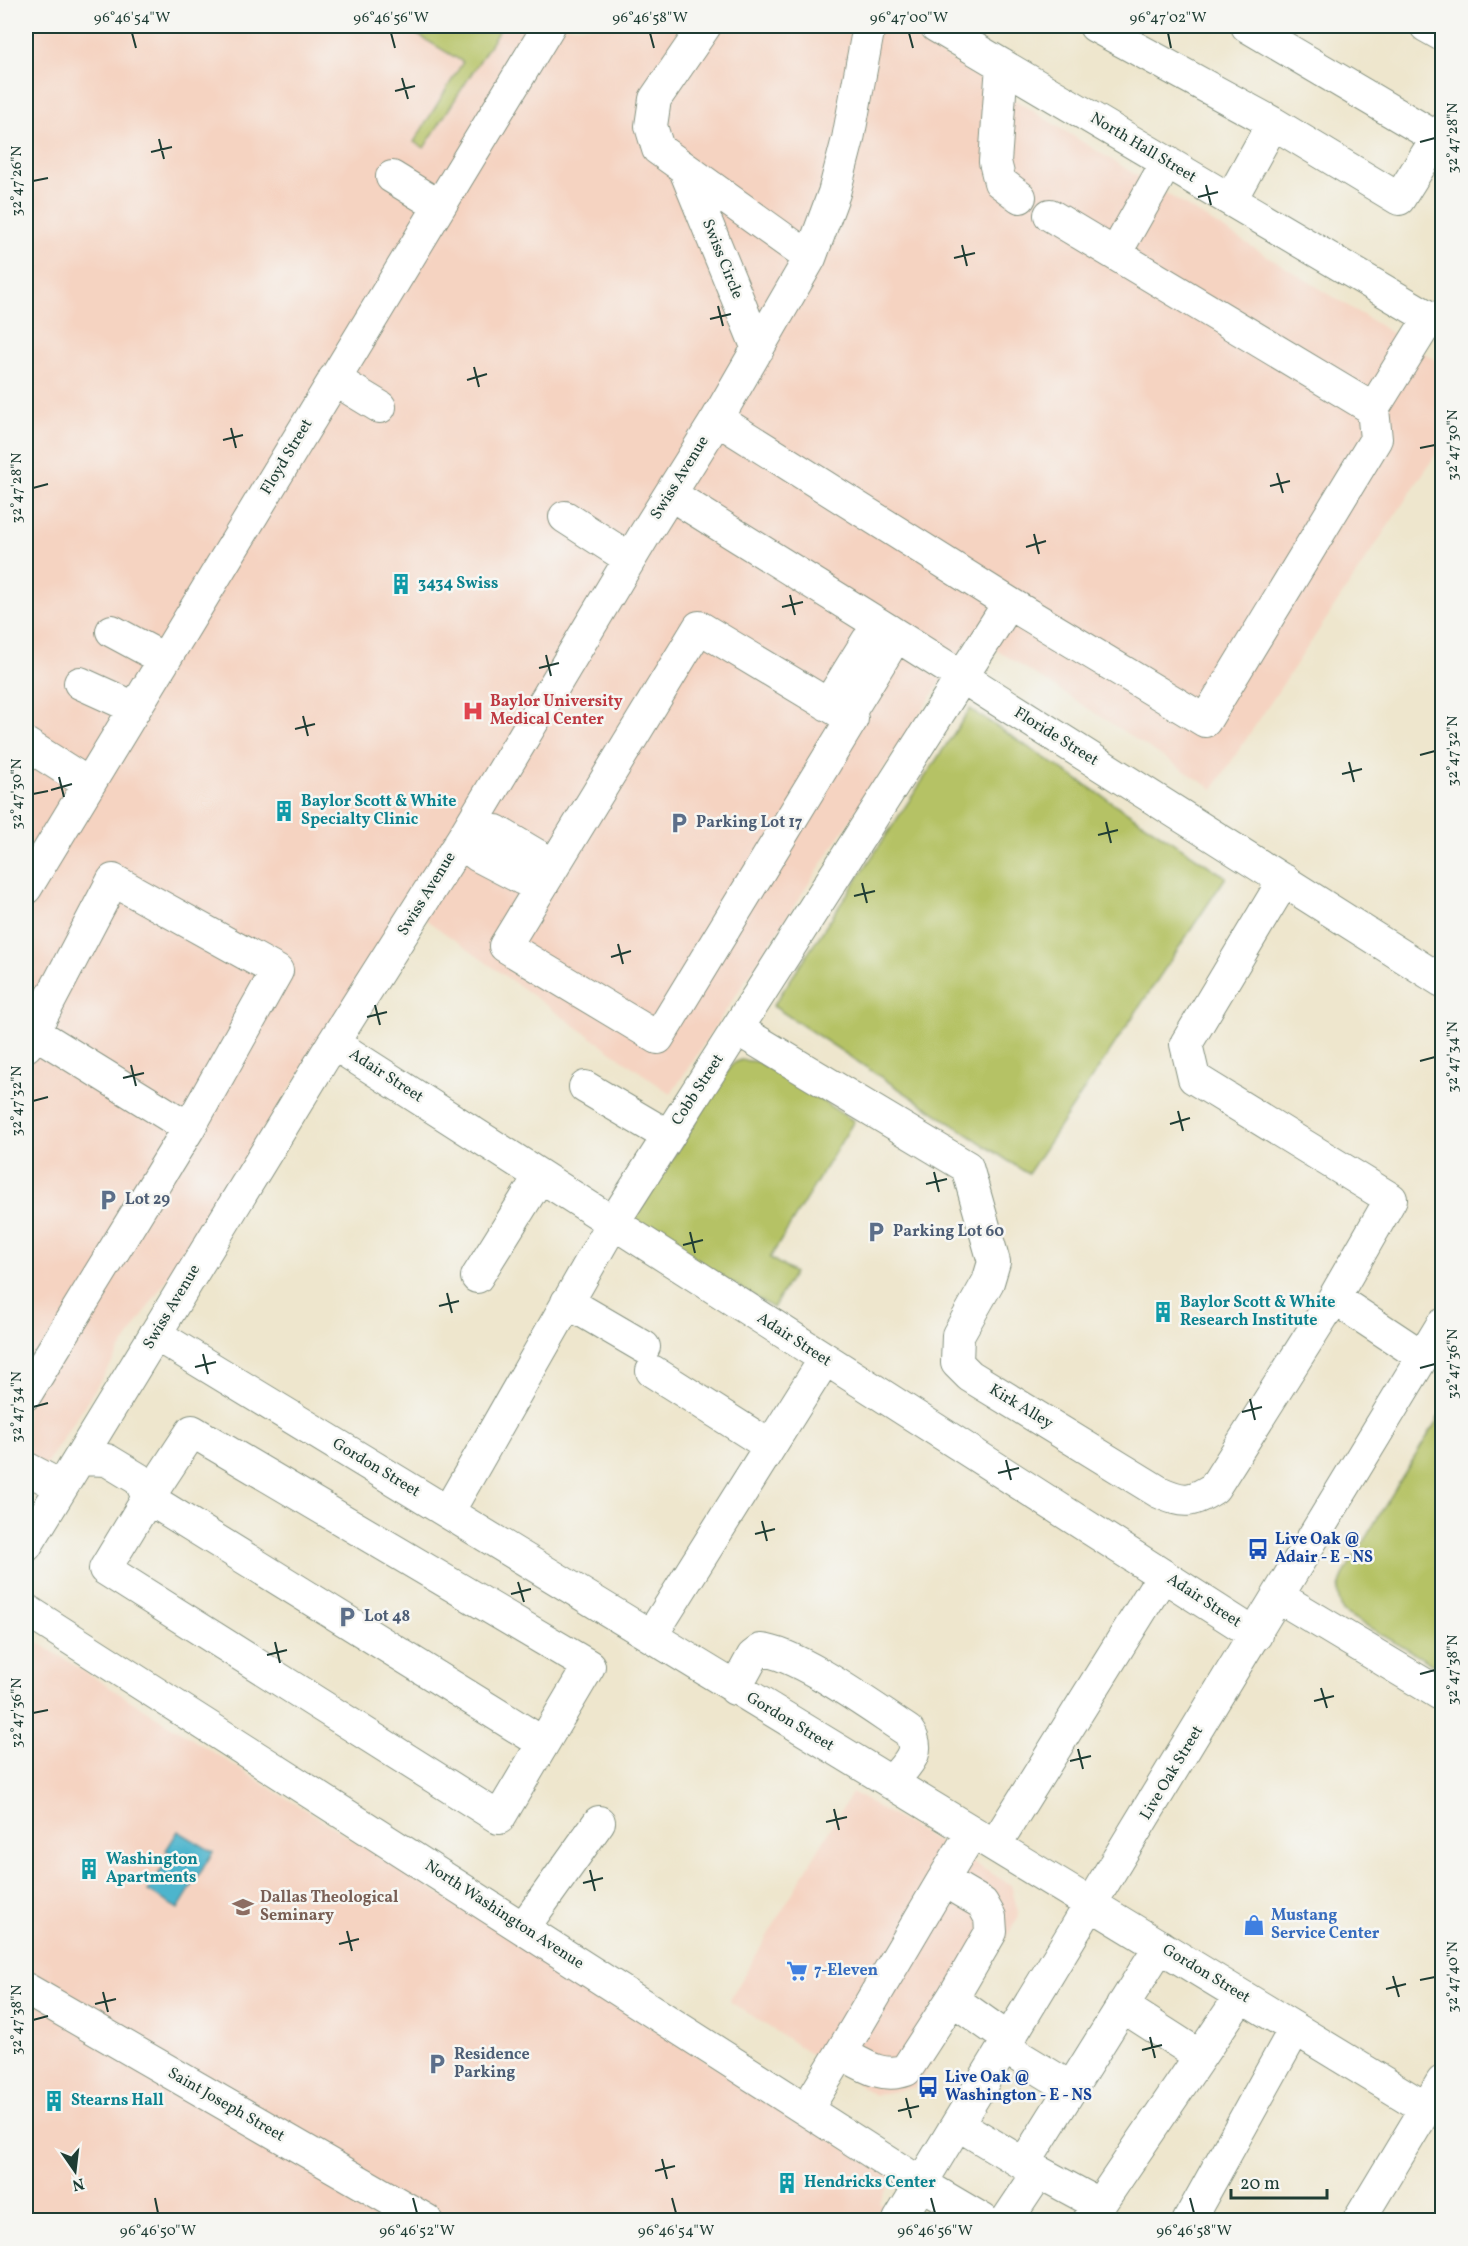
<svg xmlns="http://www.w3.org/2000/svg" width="1468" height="2246" viewBox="0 0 1468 2246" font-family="Vollkorn,serif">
  <rect width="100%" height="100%" fill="#f6f6f2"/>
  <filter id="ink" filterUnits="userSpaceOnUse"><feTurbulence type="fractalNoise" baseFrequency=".0167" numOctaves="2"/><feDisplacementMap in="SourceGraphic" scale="12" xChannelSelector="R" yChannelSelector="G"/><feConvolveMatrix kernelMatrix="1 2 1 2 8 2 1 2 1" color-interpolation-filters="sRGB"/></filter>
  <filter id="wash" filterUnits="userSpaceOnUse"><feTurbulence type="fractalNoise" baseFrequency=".008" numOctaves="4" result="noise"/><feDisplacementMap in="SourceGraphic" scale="24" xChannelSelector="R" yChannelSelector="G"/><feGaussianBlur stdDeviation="1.35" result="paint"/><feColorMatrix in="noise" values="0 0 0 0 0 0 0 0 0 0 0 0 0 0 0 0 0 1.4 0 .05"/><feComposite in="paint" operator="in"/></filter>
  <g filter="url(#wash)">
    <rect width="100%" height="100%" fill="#eee6cd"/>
    <path fill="#f5d3c1" d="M 26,26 L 895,26 L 1442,364 L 1442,445 L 1213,789 L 972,634 L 671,1094 L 408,907 L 26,1495 Z
      M 26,1635 L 894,2179 L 879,2203 L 901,2217 L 899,2220 L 26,2220 Z
      M 852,1792 L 1011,1885 L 1019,1916 L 916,2087 L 874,2095 L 729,2001 Z"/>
    <path fill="#b5c265" stroke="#6a804c" stroke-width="1.5" d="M 403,26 L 502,26 L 424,148 L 414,142 L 463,62 Z
      M 970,709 L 1226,877 L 1028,1174 L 773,1006 Z
      M 741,1060 L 759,1062 L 854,1121 L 770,1258 L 794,1273 L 773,1308 L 632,1222 L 732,1064 Z
      M 1442,1412 L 1442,1670 L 1343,1612 C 1335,1592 1338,1588 1346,1570 Z"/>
    <path fill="#4eb5cd" stroke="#367980" stroke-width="1.5" d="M 178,1831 L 213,1852 L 178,1909 L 148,1891 L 171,1854 L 166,1850 Z"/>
  </g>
  <g filter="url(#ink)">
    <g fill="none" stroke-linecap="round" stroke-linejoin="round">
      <defs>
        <path id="minor" d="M 705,26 L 655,99 L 651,126 L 658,149 L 810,258
          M 936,26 L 1442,325
          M 1095,26 L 1273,123 L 1399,199 L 1442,130
          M 1247,26 L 1437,138
          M 1426,26 L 1442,35
          M 1002,65 L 995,162 L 1000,182 L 1020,197
          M 685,170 L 758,349
          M 392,177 L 439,206
          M 1231,199 L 1273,123
          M 1050,215 L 1373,409
          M 1115,254 L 1167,162
          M 334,379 L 380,407
          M 717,419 L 1009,603 L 1205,721 L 1376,439 L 1373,409 L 1430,317
          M 670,494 L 888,630 L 1442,981
          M 565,517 L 630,559
          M 699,627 L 852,719 L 658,1038 L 505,946 Z
          M 112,631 L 164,659
          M 80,683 L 135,708
          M 828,705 L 868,640 L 888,630
          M 847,716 L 887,651 L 888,630
          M 26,744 L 89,784
          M 496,831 L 543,859 L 547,876 L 523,879 L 477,855 L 466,833 Z
          M 1284,880 L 1186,1044 L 1194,1078 L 1391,1199 L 1334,1298
          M 26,888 L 549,26
          M 737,1029 L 967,1167 L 994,1262 L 988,1282 L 958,1335 L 957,1363 L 970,1376 L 1159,1492 C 1184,1503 1191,1503 1214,1488 L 1334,1298 L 1423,1357
          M 26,1032 L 34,1032 L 189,1128 L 26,1394
          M 333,1043 L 1256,1635
          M 26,1046 L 113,880 L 277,971 L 189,1128
          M 585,1087 L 668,1136
          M 477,1277 L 540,1176
          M 567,1302 L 644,1347
          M 155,1334 L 1427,2109
          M 652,1371 L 770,1446
          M 192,1431 L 589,1666 L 499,1818 L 105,1569 L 148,1498 Z
          M 80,1459 L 107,1460 L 140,1480 L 148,1498 L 543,1743
          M 26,1468 L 62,1487
          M 448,1512 L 613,1223 L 1009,603
          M 26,1546 L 333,1043 L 466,833 L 645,534 L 717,419 L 810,258 L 834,193 L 848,139 L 869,26
          M 1279,1597 L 1442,1695
          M 26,1610 L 922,2184 L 983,2220
          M 651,1636 L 825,1359
          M 735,1689 L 753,1656 L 761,1650 C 798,1653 874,1709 908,1731 C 924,1753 905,1765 891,1783
          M 995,1845 L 1163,1575
          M 524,1927 L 599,1822
          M 26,1989 L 426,2220
          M 952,1999 L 1010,2040
          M 1122,2006 L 1200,2056
          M 1005,2048 L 1071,2088
          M 841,2053 L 943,1880
          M 807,2109 L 841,2053 C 862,2064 881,2079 906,2070 L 952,1999 L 991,1932 L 990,1917 L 982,1903 L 943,1880 L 972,1832
          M 959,2125 L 1024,2164
          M 1100,2205 L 1024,2164 L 1160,1946
          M 899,2220 L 1442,1325
          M 1007,2220 L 1039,2172
          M 1089,2220 L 1241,1996
          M 1189,2220 L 1295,2029
          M 1359,2220 L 1442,2082"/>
      </defs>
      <use href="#minor" stroke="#869280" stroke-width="34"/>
      <use href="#minor" stroke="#fff" stroke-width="32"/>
    </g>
  </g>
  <path fill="none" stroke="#1f3d34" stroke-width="2" d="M 132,33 L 136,48M 391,33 L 395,48M 650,33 L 654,48M 909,33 L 913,48M 1168,33 L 1171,48M 402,78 L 408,99M 395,91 L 415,86M 159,139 L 164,159M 1420,142 L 1435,138M 151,152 L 172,147M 33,181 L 48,178M 1206,185 L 1211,205M 1198,197 L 1218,192M 962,245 L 967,266M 954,258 L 975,253M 718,306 L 723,326M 710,319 L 731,314M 474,367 L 479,387M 467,380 L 487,374M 231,428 L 236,448M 223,440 L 243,435M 1420,448 L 1435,445M 1277,473 L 1283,493M 1270,486 L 1290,481M 33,488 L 48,484M 1034,534 L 1039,554M 1026,547 L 1046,541M 790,595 L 795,615M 782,607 L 803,602M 546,655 L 551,676M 539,668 L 559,663M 303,716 L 308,736M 295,729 L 315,724M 1420,755 L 1435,751M 1349,762 L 1354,782M 1342,774 L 1362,769M 59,777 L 64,797M 51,790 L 72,784M 33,794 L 48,791M 1106,822 L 1111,843M 1098,835 L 1118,830M 862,883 L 867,903M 854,896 L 875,891M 618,944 L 623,964M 611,957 L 631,951M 375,1005 L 380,1025M 367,1017 L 387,1012M 1420,1061 L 1435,1057M 131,1065 L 136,1086M 123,1078 L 144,1073M 33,1101 L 48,1097M 1178,1111 L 1183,1131M 1170,1124 L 1190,1118M 934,1172 L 939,1192M 926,1184 L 947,1179M 690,1232 L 695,1253M 683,1245 L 703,1240M 447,1293 L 452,1313M 439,1306 L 459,1301M 203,1354 L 208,1374M 195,1367 L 216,1362M 1420,1368 L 1435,1364M 1250,1399 L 1255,1420M 33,1407 L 48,1403M 1242,1412 L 1262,1407M 1006,1460 L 1011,1480M 998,1473 L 1019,1468M 762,1521 L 767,1541M 755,1534 L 775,1529M 518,1582 L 524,1602M 511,1594 L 531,1589M 275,1642 L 280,1663M 267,1655 L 287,1650M 1420,1674 L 1435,1670M 1321,1688 L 1327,1708M 1314,1701 L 1334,1696M 33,1713 L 48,1710M 1078,1749 L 1083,1769M 1070,1761 L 1091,1756M 834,1809 L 839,1830M 826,1822 L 847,1817M 590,1870 L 595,1891M 583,1883 L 603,1878M 347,1931 L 352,1951M 339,1944 L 359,1939M 1393,1976 L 1399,1997M 1420,1980 L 1435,1977M 1386,1989 L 1406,1984M 103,1992 L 108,2012M 95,2004 L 116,1999M 33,2020 L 48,2016M 1150,2037 L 1155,2058M 1142,2050 L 1162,2045M 906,2098 L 911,2118M 898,2111 L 919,2106M 662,2159 L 667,2179M 655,2171 L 675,2166M 155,2198 L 158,2213M 413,2198 L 417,2213M 672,2198 L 676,2213M 931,2198 L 935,2213M 1190,2198 L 1194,2213"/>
  <defs>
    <symbol id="building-bare" viewBox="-9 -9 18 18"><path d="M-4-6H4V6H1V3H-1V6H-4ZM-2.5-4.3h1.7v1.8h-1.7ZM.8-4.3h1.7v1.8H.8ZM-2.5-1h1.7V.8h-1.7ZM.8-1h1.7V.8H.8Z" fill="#0f9aa8" stroke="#f6f6f2" stroke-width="2.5" paint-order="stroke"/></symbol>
    <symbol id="hospital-bare" viewBox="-9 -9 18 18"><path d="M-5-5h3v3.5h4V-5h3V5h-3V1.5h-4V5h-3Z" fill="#e0444e" stroke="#f6f6f2" stroke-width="2.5" paint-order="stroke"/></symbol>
    <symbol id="parking-bare" viewBox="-9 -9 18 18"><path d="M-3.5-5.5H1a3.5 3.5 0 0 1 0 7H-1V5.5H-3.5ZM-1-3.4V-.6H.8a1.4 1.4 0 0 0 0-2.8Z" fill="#5c6f8a" stroke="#f6f6f2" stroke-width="2.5" paint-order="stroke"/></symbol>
    <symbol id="bus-bare" viewBox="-9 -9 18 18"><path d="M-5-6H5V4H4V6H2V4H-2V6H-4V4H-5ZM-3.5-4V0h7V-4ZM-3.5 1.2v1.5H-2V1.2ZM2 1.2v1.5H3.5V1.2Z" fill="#1a4fb4" stroke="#f6f6f2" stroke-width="2.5" paint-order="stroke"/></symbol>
    <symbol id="university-bare" viewBox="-9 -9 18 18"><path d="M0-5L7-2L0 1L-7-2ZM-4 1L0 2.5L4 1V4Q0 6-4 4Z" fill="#8d6e63" stroke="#f6f6f2" stroke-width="2.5" paint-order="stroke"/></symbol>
    <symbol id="shop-bare" viewBox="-9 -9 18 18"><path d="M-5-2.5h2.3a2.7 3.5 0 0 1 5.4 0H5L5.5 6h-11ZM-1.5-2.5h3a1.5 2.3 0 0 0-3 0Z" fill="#3f7fe0" stroke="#f6f6f2" stroke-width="2.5" paint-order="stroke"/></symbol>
    <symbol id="supermarket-bare" viewBox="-9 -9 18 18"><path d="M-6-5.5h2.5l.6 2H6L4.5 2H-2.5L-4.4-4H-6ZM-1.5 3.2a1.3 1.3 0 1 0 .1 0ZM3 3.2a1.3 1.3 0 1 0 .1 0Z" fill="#3f7fe0" stroke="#f6f6f2" stroke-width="2.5" paint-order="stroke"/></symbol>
  </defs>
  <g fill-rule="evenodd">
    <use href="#building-bare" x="386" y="569" width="30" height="30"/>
    <use href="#hospital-bare" x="458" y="696" width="30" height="30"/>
    <use href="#building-bare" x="269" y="796" width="30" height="30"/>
    <use href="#parking-bare" x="664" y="808" width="30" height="30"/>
    <use href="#parking-bare" x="93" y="1185" width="30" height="30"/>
    <use href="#parking-bare" x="861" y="1217" width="30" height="30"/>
    <use href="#building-bare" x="1148" y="1297" width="30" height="30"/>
    <use href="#bus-bare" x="1243" y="1534" width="30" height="30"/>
    <use href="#parking-bare" x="332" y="1602" width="30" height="30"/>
    <use href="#building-bare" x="74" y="1854" width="30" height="30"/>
    <use href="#university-bare" x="228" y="1892" width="30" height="30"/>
    <use href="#shop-bare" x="1239" y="1910" width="30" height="30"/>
    <use href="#supermarket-bare" x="782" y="1956" width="30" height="30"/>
    <use href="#parking-bare" x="422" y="2049" width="30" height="30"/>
    <use href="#bus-bare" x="913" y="2072" width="30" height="30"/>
    <use href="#building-bare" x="39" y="2086" width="30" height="30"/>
    <use href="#building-bare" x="772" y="2168" width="30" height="30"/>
  </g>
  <g text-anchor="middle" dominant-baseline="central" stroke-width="5" stroke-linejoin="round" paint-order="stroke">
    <g font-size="16" fill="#1f3d34" stroke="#f6f6f2">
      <text transform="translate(1143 148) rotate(31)">North Hall Street</text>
      <text transform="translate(722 259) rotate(68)">Swiss Circle</text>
      <text transform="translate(287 457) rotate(-59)">Floyd Street</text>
      <text transform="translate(680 478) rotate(-58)">Swiss Avenue</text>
      <text transform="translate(1056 737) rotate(32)">Floride Street</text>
      <text transform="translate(427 894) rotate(-58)">Swiss Avenue</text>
      <text transform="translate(386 1076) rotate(33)">Adair Street</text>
      <text transform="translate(698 1090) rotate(-57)">Cobb Street</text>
      <text transform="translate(172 1307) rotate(-59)">Swiss Avenue</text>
      <text transform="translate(794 1340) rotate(33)">Adair Street</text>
      <text transform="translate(1021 1407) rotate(31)">Kirk Alley</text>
      <text transform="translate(376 1468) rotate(31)">Gordon Street</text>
      <text transform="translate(1204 1601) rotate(33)">Adair Street</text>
      <text transform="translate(790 1722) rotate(31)">Gordon Street</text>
      <text transform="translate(1172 1773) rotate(-59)">Live Oak Street</text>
      <text transform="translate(504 1915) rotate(33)">North Washington Avenue</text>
      <text transform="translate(1206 1974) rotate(31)">Gordon Street</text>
      <text transform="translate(226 2105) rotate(30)">Saint Joseph Street</text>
    </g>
    <g font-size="16" font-weight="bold" fill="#0d838f" stroke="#f6f6f2" text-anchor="start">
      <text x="418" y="584">3434 Swiss</text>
      <text x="301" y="802">Baylor Scott &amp; White<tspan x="301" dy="18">Specialty Clinic</tspan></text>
      <text x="1180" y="1303">Baylor Scott &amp; White<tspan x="1180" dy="18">Research Institute</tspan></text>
      <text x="106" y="1860">Washington<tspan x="106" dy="18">Apartments</tspan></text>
      <text x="71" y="2101">Stearns Hall</text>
      <text x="804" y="2183">Hendricks Center</text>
    </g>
    <g font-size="16" font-weight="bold" fill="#be3a42" stroke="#f6f6f2" text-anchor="start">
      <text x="490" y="702">Baylor University<tspan x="490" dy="18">Medical Center</tspan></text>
    </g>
    <g font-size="16" font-weight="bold" fill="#4e5e75" stroke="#f6f6f2" text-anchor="start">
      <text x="696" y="823">Parking Lot 17</text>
      <text x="125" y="1200">Lot 29</text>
      <text x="893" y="1232">Parking Lot 60</text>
      <text x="364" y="1617">Lot 48</text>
      <text x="454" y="2055">Residence<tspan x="454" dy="18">Parking</tspan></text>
    </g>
    <g font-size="16" font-weight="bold" fill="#164399" stroke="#f6f6f2" text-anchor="start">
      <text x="1275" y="1540">Live Oak @<tspan x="1275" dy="18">Adair - E - NS</tspan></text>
      <text x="945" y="2078">Live Oak @<tspan x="945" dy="18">Washington - E - NS</tspan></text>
    </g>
    <g font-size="16" font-weight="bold" fill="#785e54" stroke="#f6f6f2" text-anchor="start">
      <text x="260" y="1898">Dallas Theological<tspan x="260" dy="18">Seminary</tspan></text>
    </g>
    <g font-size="16" font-weight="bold" fill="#366cbe" stroke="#f6f6f2" text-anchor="start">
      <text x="1271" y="1916">Mustang<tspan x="1271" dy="18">Service Center</tspan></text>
      <text x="814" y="1971">7-Eleven</text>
    </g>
  </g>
  <rect width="1468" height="2246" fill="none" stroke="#f6f6f2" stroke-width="66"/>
  <g transform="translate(75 2171) rotate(166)" stroke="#f6f6f2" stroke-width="4.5" paint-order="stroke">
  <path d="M0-4.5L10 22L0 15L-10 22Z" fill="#1f3d34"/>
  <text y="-9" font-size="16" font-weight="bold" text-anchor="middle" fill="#1f3d34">N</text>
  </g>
  <path d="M1231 2189v9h96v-9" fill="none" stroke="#1f3d34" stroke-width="3"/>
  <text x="1240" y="2189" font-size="18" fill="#1f3d34" stroke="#f6f6f2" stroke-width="4.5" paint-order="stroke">20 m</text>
  <rect x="33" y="33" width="1402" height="2180" fill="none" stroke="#1f3d34" stroke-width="2"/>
  <g font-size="15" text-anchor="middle" fill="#1f3d34">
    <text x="132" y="22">96°46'54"W</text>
    <text x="391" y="22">96°46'56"W</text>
    <text x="650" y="22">96°46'58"W</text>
    <text x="909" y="22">96°47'00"W</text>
    <text x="1168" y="22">96°47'02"W</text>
    <text transform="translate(1452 138) rotate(-90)" y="5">32°47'28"N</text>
    <text transform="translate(16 181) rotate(-90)" y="5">32°47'26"N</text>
    <text transform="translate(1452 445) rotate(-90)" y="5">32°47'30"N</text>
    <text transform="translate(16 488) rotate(-90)" y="5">32°47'28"N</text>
    <text transform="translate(1452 751) rotate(-90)" y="5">32°47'32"N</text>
    <text transform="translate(16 794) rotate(-90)" y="5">32°47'30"N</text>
    <text transform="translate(1452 1057) rotate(-90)" y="5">32°47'34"N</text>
    <text transform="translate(16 1101) rotate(-90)" y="5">32°47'32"N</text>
    <text transform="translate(1452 1364) rotate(-90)" y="5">32°47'36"N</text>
    <text transform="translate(16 1407) rotate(-90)" y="5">32°47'34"N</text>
    <text transform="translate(1452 1670) rotate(-90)" y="5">32°47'38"N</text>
    <text transform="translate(16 1713) rotate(-90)" y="5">32°47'36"N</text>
    <text transform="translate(1452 1977) rotate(-90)" y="5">32°47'40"N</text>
    <text transform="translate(16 2020) rotate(-90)" y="5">32°47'38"N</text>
    <text x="158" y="2235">96°46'50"W</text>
    <text x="417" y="2235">96°46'52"W</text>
    <text x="676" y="2235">96°46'54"W</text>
    <text x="935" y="2235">96°46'56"W</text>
    <text x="1194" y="2235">96°46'58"W</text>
  </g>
</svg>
